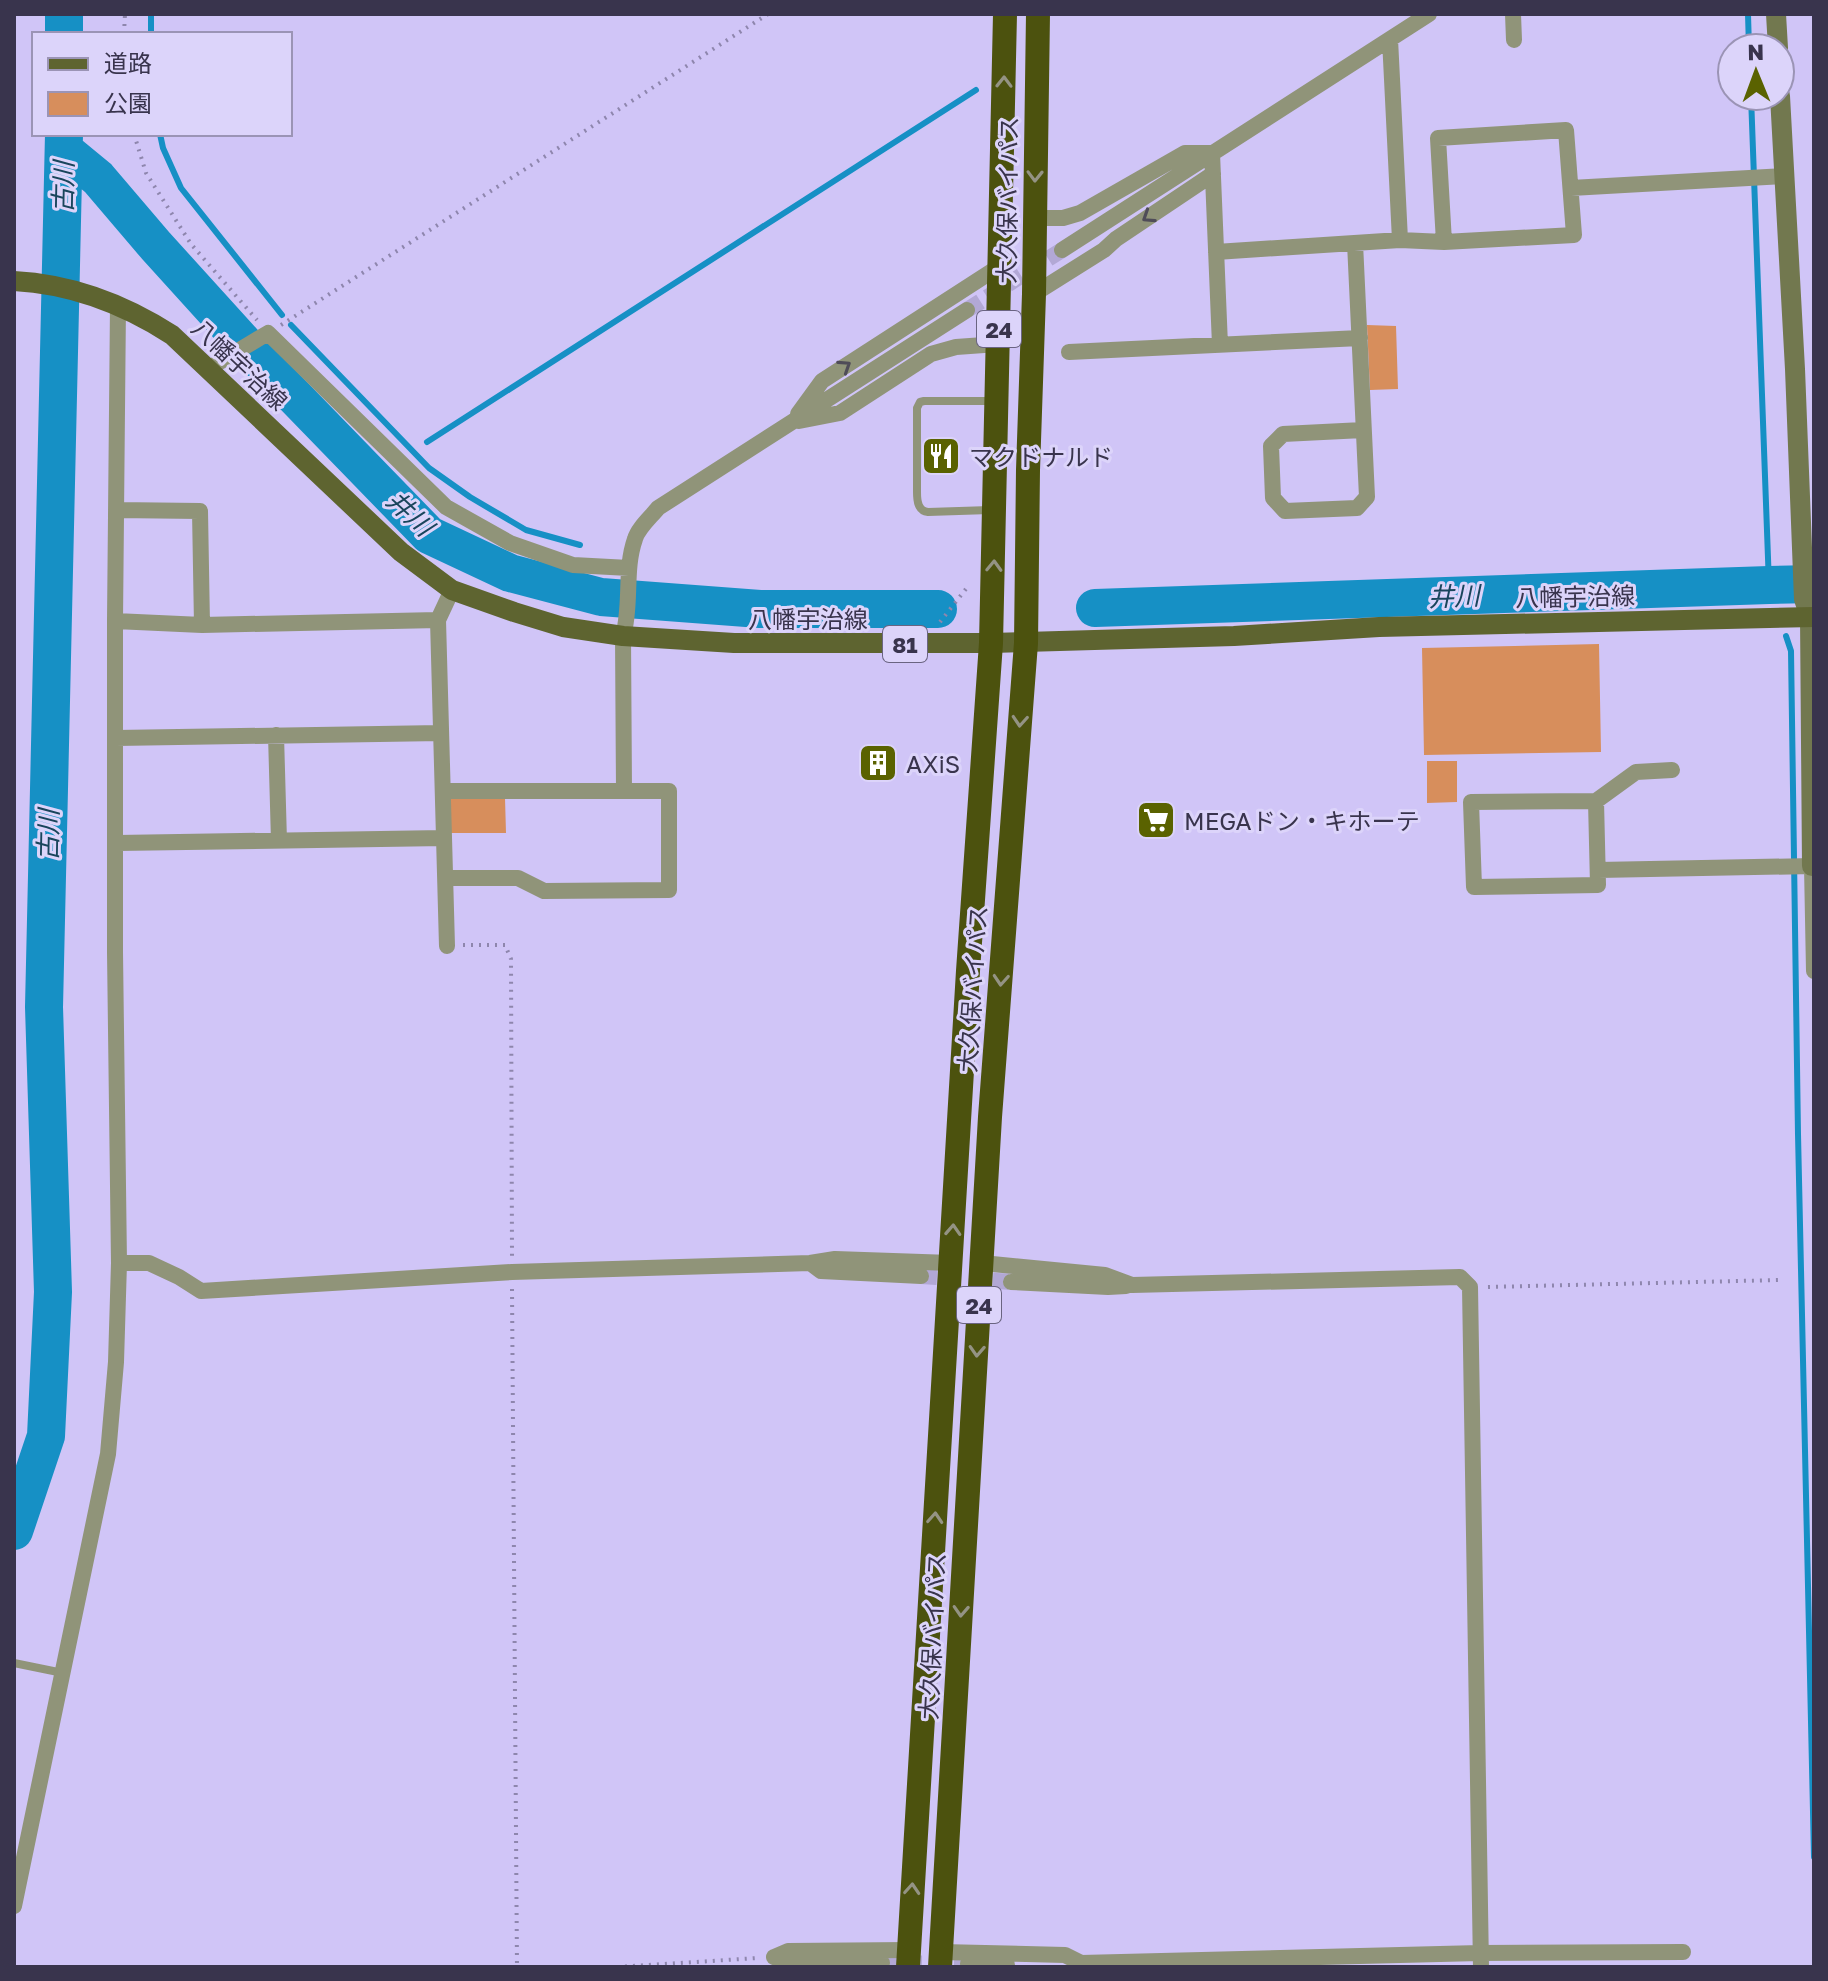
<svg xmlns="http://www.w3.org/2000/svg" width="1828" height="1981" viewBox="0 0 1828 1981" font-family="'Golos Text','Noto Sans JP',sans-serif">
  <rect width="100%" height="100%" fill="#d0c5f7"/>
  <path fill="#d78e5c" d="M 1367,325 L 1396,326 L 1398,389 L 1370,390 Z
    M 1599,644 L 1601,752 L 1424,755 L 1422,648 Z
    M 1427,761 L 1457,761 L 1457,802 L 1427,803 Z
    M 450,798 L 505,798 L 506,833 L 450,833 Z"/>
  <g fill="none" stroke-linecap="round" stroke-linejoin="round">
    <path stroke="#1690c5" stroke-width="6" d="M 1748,14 L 1749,48
      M 151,34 L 151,14
      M 1751,96 L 1769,585 L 1774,600
      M 160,134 L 163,148 L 181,188 L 282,315
      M 291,325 L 429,468 L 470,497 L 526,530 L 580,545
      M 427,442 L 976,90
      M 1786,636 L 1791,651 L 1798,1134 L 1814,1857"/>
    <path stroke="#1690c5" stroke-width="38" d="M 64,34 L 64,14
      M 64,150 L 98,178 L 156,246 L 262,363 L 429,535 L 510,573 L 601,597 L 760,609 L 938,609
      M 1095,608 L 1769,585 L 1814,584
      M 14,1531 L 46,1436 L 53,1292 L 44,1007 L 64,134"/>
    <path stroke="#b2a8d5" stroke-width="16" stroke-dasharray="16 8" stroke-linecap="butt" d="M 967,310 L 1062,250
      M 921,1276 L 1011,1282
      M 882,1963 L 968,1964"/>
    <path stroke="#8e86ad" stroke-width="4" stroke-dasharray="2 6" stroke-linecap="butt" d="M 124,34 L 125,14
      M 134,134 L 146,173 L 191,244 L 257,320
      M 281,325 L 768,14
      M 940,622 L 969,585
      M 463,945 L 505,945 L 511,959 L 512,1257
      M 1488,1287 L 1780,1280
      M 512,1289 L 517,1967
      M 617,1967 L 758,1958"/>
    <path stroke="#909479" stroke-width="8" d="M 990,510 L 928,512 C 918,511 917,501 917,492 L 917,408 L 920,402 L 924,401 L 992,401
      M 14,1663 L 63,1673"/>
    <path stroke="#909479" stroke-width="16" d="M 1513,14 L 1514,40
      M 1390,39 L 1400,240
      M 1571,188 L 1783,176
      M 1034,218 L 1063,218 L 1080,213 L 1185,153 L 1212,153 L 1220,345
      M 1355,243 L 1367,497 L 1357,508 L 1285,511 L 1273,498 L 1271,446 L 1283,434 L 1363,430
      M 1062,250 L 1429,14
      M 1216,252 L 1400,240 L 1444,242 L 1574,235 L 1566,130 L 1438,138 L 1444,242
      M 1034,294 L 1104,250 L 1116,239 L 1213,174
      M 1069,352 L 1360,338
      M 208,369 L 268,333 L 446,507 L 510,543 L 573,565 L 629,568
      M 798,414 L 822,381 L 1000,266
      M 799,421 L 840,413 L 931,354 L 956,347 L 998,344
      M 116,510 L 200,511 L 202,625
      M 438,620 L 447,946
      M 115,621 L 202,625 L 438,620 L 452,590
      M 276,735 L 279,841
      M 116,738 L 441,733
      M 443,791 L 669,791 L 669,890 L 544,891 L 518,878 L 446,878
      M 624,791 L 623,636 C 632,605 624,570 635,539 C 638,528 651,517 658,508 L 967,310
      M 1596,801 L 1598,885 L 1474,887 L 1471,802 L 1596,801 L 1636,772 L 1672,770
      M 117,843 L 444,838
      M 1598,870 L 1812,866 L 1814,971
      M 119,1263 L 149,1263 L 179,1277 L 201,1291 L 512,1272 L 810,1263 L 835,1259 L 951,1263
      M 982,1263 L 1105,1275 L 1132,1285 L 1460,1277 L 1470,1287 L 1481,1967
      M 813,1265 L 821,1271 L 921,1276
      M 1011,1282 L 1108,1287 L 1126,1286
      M 14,1906 L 108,1454 L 116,1362 L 119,1263 L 115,952 L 115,621 L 118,305
      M 941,1952 L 1065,1955 L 1081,1963 L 1480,1953 L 1683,1952
      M 774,1957 L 788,1951 L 909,1950
      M 774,1957 L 791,1963 L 882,1963
      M 968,1964 L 1007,1965"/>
    <path stroke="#72784f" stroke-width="20" d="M 1776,14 L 1778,48
      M 1780,96 L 1795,369 L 1804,599 L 1810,617 L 1812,866"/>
    <path stroke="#5e6430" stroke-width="20" d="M 14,281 C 71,284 124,304 172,335 L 401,552 L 452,590 L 514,612 L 563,627 L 623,636 L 734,643 L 991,643 L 1234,636 L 1379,627 L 1814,617"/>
    <path stroke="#4c520e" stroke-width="24" d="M 908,1967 L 968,971 L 991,643 L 1005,14
      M 940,1967 L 990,1117 L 1026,643 L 1028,470 L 1034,294 L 1038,14"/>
  </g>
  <defs><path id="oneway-chevron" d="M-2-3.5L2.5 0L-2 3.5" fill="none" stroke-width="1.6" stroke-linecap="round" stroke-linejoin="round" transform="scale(2)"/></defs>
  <g stroke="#949384">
    <use href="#oneway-chevron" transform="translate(1004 82) rotate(-89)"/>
    <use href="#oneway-chevron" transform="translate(1035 176) rotate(91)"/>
    <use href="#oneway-chevron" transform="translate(994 566) rotate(-88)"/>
    <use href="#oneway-chevron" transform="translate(1020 721) rotate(94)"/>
    <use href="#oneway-chevron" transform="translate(1001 980) rotate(94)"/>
    <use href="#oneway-chevron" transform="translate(953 1230) rotate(-87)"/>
    <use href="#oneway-chevron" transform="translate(977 1351) rotate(93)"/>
    <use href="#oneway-chevron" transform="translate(935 1518) rotate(-86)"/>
    <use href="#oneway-chevron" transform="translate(961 1611) rotate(93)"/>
    <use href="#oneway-chevron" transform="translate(912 1889) rotate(-86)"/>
  </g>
  <g stroke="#4f4c58">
    <use href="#oneway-chevron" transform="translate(1148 217) rotate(147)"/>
    <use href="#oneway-chevron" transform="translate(845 366) rotate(-33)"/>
  </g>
  <defs>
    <symbol id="restaurant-square" viewBox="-11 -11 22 22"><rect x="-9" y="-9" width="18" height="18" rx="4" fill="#5a6200" stroke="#dcd4fa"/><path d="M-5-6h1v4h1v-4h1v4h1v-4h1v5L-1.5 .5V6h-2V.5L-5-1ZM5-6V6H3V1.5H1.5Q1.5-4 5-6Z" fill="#fff"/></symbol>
    <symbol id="building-square" viewBox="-11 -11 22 22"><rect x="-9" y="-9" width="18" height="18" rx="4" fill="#5a6200" stroke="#dcd4fa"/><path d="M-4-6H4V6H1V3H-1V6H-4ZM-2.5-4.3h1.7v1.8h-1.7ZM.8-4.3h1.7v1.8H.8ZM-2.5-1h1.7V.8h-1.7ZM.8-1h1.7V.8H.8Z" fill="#fff"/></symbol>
    <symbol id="supermarket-square" viewBox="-11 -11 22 22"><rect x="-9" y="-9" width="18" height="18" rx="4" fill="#5a6200" stroke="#dcd4fa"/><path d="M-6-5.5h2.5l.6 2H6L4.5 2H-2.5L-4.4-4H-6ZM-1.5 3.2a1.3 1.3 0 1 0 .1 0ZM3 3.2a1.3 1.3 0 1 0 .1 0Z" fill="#fff"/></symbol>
  </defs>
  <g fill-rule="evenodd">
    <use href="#restaurant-square" x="919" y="434" width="44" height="44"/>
    <use href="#building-square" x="856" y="741" width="44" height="44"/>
    <use href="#supermarket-square" x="1134" y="798" width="44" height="44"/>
  </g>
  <g text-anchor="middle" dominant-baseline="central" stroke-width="6" stroke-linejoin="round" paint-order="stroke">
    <g fill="#dcd4fa" stroke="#6a6481" stroke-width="2">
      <rect x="977" y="311" width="44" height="36" rx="6"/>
      <rect x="883" y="626" width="44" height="36" rx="6"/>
      <rect x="957" y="1287" width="44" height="36" rx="6"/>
    </g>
    <g font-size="22" font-weight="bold" fill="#39344d">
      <text x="999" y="329">24</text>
      <text x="905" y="644">81</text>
      <text x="979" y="1305">24</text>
    </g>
    <g font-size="24" fill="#39344d" stroke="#dcd4fa">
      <text transform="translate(1007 200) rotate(-89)">大久保バイパス</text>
      <text transform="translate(240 364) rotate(43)">八幡宇治線</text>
      <text transform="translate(1575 596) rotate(-1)">八幡宇治線</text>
      <text x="808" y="618">八幡宇治線</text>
      <text transform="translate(972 989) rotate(-86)">大久保バイパス</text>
      <text transform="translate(932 1636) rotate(-87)">大久保バイパス</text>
    </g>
    <g font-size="24" fill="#39344d" stroke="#dcd4fa" text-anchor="start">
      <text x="969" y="456">マクドナルド</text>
      <text x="906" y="763">AXiS</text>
      <text x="1184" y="820">MEGAドン・キホーテ</text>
    </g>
    <g font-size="26" font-style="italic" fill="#19455c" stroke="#dcd4fa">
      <text transform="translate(63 187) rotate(-89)">古川</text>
      <text transform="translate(410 513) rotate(43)">井川</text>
      <text transform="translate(1454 596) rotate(-2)">井川</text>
      <text transform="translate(48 835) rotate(-89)">古川</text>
    </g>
  </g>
  <rect width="1828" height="1981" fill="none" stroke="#39344d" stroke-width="32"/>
  <rect x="32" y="32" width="260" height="104" fill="#dcd4fa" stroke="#9b94b5" stroke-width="2"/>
  <rect x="48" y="58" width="40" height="12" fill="#5e6430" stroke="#9b94b5" stroke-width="2"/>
  <text x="104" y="72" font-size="24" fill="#39344d">道路</text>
  <rect x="48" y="92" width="40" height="24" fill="#d78e5c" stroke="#9b94b5" stroke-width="2"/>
  <text x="104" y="112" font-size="24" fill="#39344d">公園</text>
  <g transform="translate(1756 72) rotate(359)"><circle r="38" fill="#dcd4fa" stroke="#9b94b5" stroke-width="2"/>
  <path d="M0-6L14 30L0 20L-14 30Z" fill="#5a6200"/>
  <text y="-12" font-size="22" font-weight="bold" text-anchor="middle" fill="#39344d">N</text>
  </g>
</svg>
